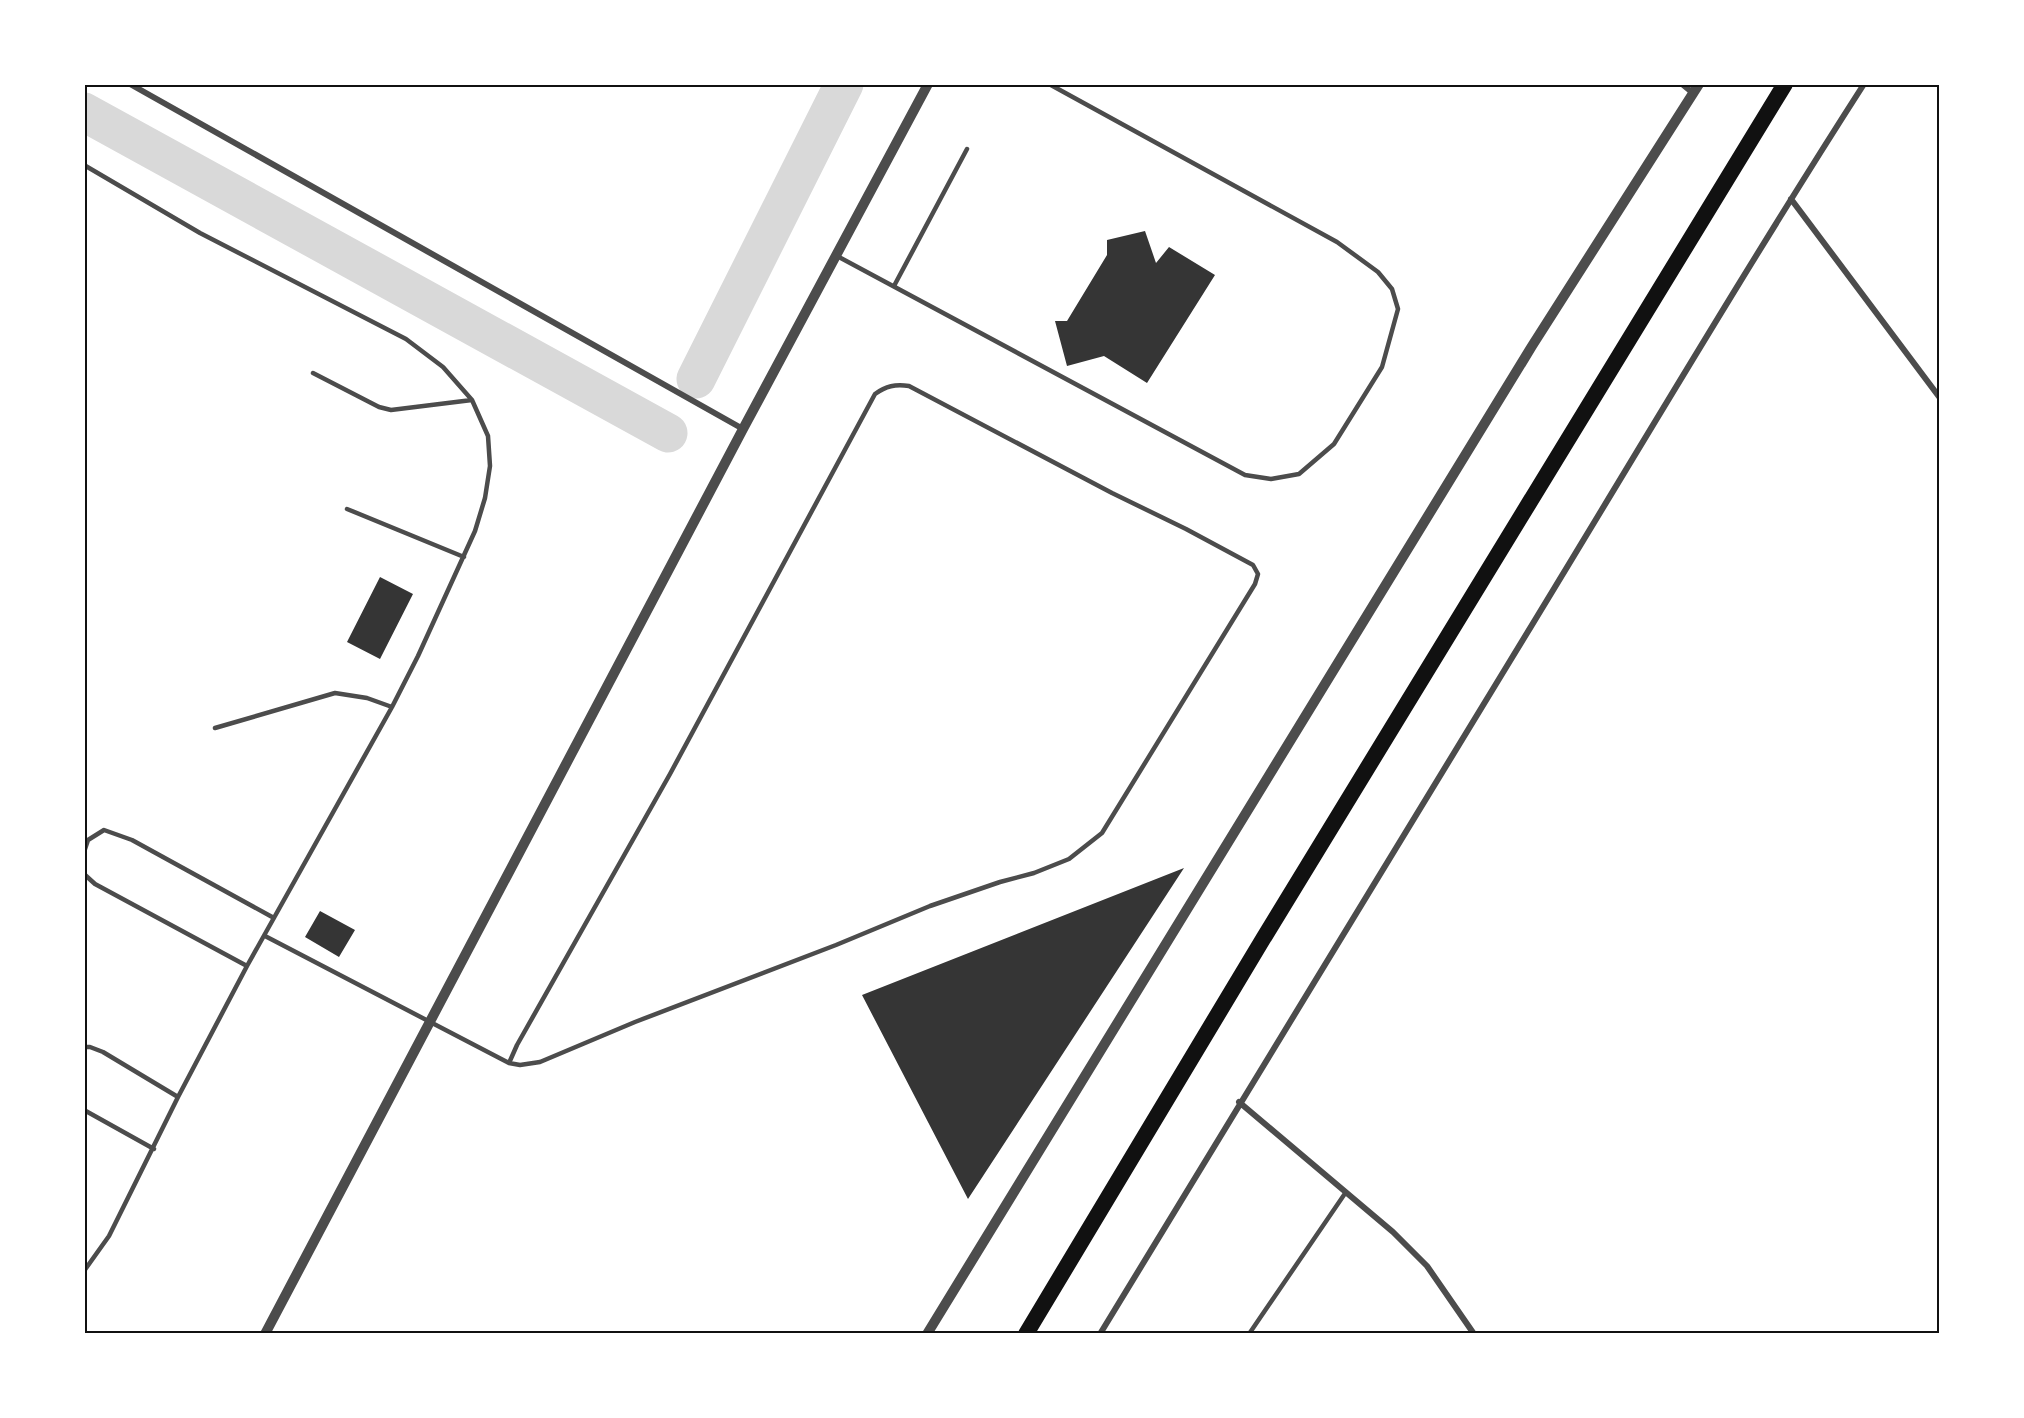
<svg xmlns="http://www.w3.org/2000/svg" width="2024" height="1418" viewBox="0 0 2024 1418" font-family="'PT Sans',sans-serif">
  <rect width="100%" height="100%" fill="#fff"/>
  <g fill="none" stroke-linecap="round" stroke-linejoin="round">
    <path stroke="#d9d9d9" stroke-width="39" d="M 84,112 L 668,433
      M 696,379 L 844,84"/>
  </g>
  <path fill="#353535" d="M 1145,231 L 1156,263 L 1169,247 L 1215,275 L 1147,383 L 1104,356 L 1067,366 L 1055,321 L 1067,321 L 1107,255 L 1107,240 Z
    M 380,577 L 413,594 L 380,659 L 347,642 Z
    M 1184,868 L 968,1199 L 862,995 Z
    M 320,911 L 355,930 L 339,957 L 305,937 Z"/>
  <g fill="none" stroke-linecap="round" stroke-linejoin="round">
    <path stroke="#4c4c4c" stroke-width="4.5" d="M 84,165 L 200,233 L 406,339 L 443,367 L 472,400 L 488,436 L 490,466 L 485,498 L 475,531 L 418,656 L 392,707 L 247,966 L 178,1097 L 109,1236 L 84,1271
      M 837,256 L 1245,475 L 1271,479 L 1299,474 L 1334,444 L 1382,367 L 1398,309 L 1392,289 L 1378,272 L 1337,242 L 1049,84
      M 894,286 L 967,149
      M 313,373 L 379,407 L 391,410 L 472,400
      M 347,509 L 464,557
      M 215,728 L 335,693 L 367,698 L 392,707
      M 84,852 L 88,840 L 104,830 L 132,840 L 274,918
      M 84,874 L 95,884 L 247,966
      M 265,936 L 509,1063 L 520,1065 L 540,1062 L 635,1022 L 836,945 L 930,906 L 1000,882 L 1034,873 L 1069,859 L 1102,833 L 1255,584 L 1258,574 L 1253,565 L 1186,529 L 1112,493 L 909,386 C 895,384 886,386 875,394 L 670,774 L 517,1045 L 509,1063
      M 84,1047 L 90,1047 L 103,1052 L 178,1097
      M 84,1110 L 154,1149
      M 1249,1334 L 1346,1192"/>
    <path stroke="#4c4c4c" stroke-width="6" d="M 130,84 L 743,429
      M 1682,84 L 1693,93
      M 1791,199 L 1940,398
      M 1239,1102 L 1393,1232 L 1427,1266 L 1474,1334
      M 1100,1334 C 1235,1109 1374,886 1510,661 C 1628,468 1742,274 1864,84"/>
    <path stroke="#4c4c4c" stroke-width="10" d="M 265,1334 L 743,429 L 928,84
      M 927,1334 L 1532,346 L 1699,84"/>
    <path stroke="#111" stroke-width="16" d="M 1026,1334 L 1263,939 L 1785,84"/>
  </g>
  <rect width="2024" height="1418" fill="none" stroke="#ffffff" stroke-width="171"/>
  <rect x="86" y="86" width="1852" height="1246" fill="none" stroke="#111" stroke-width="2"/>
</svg>
